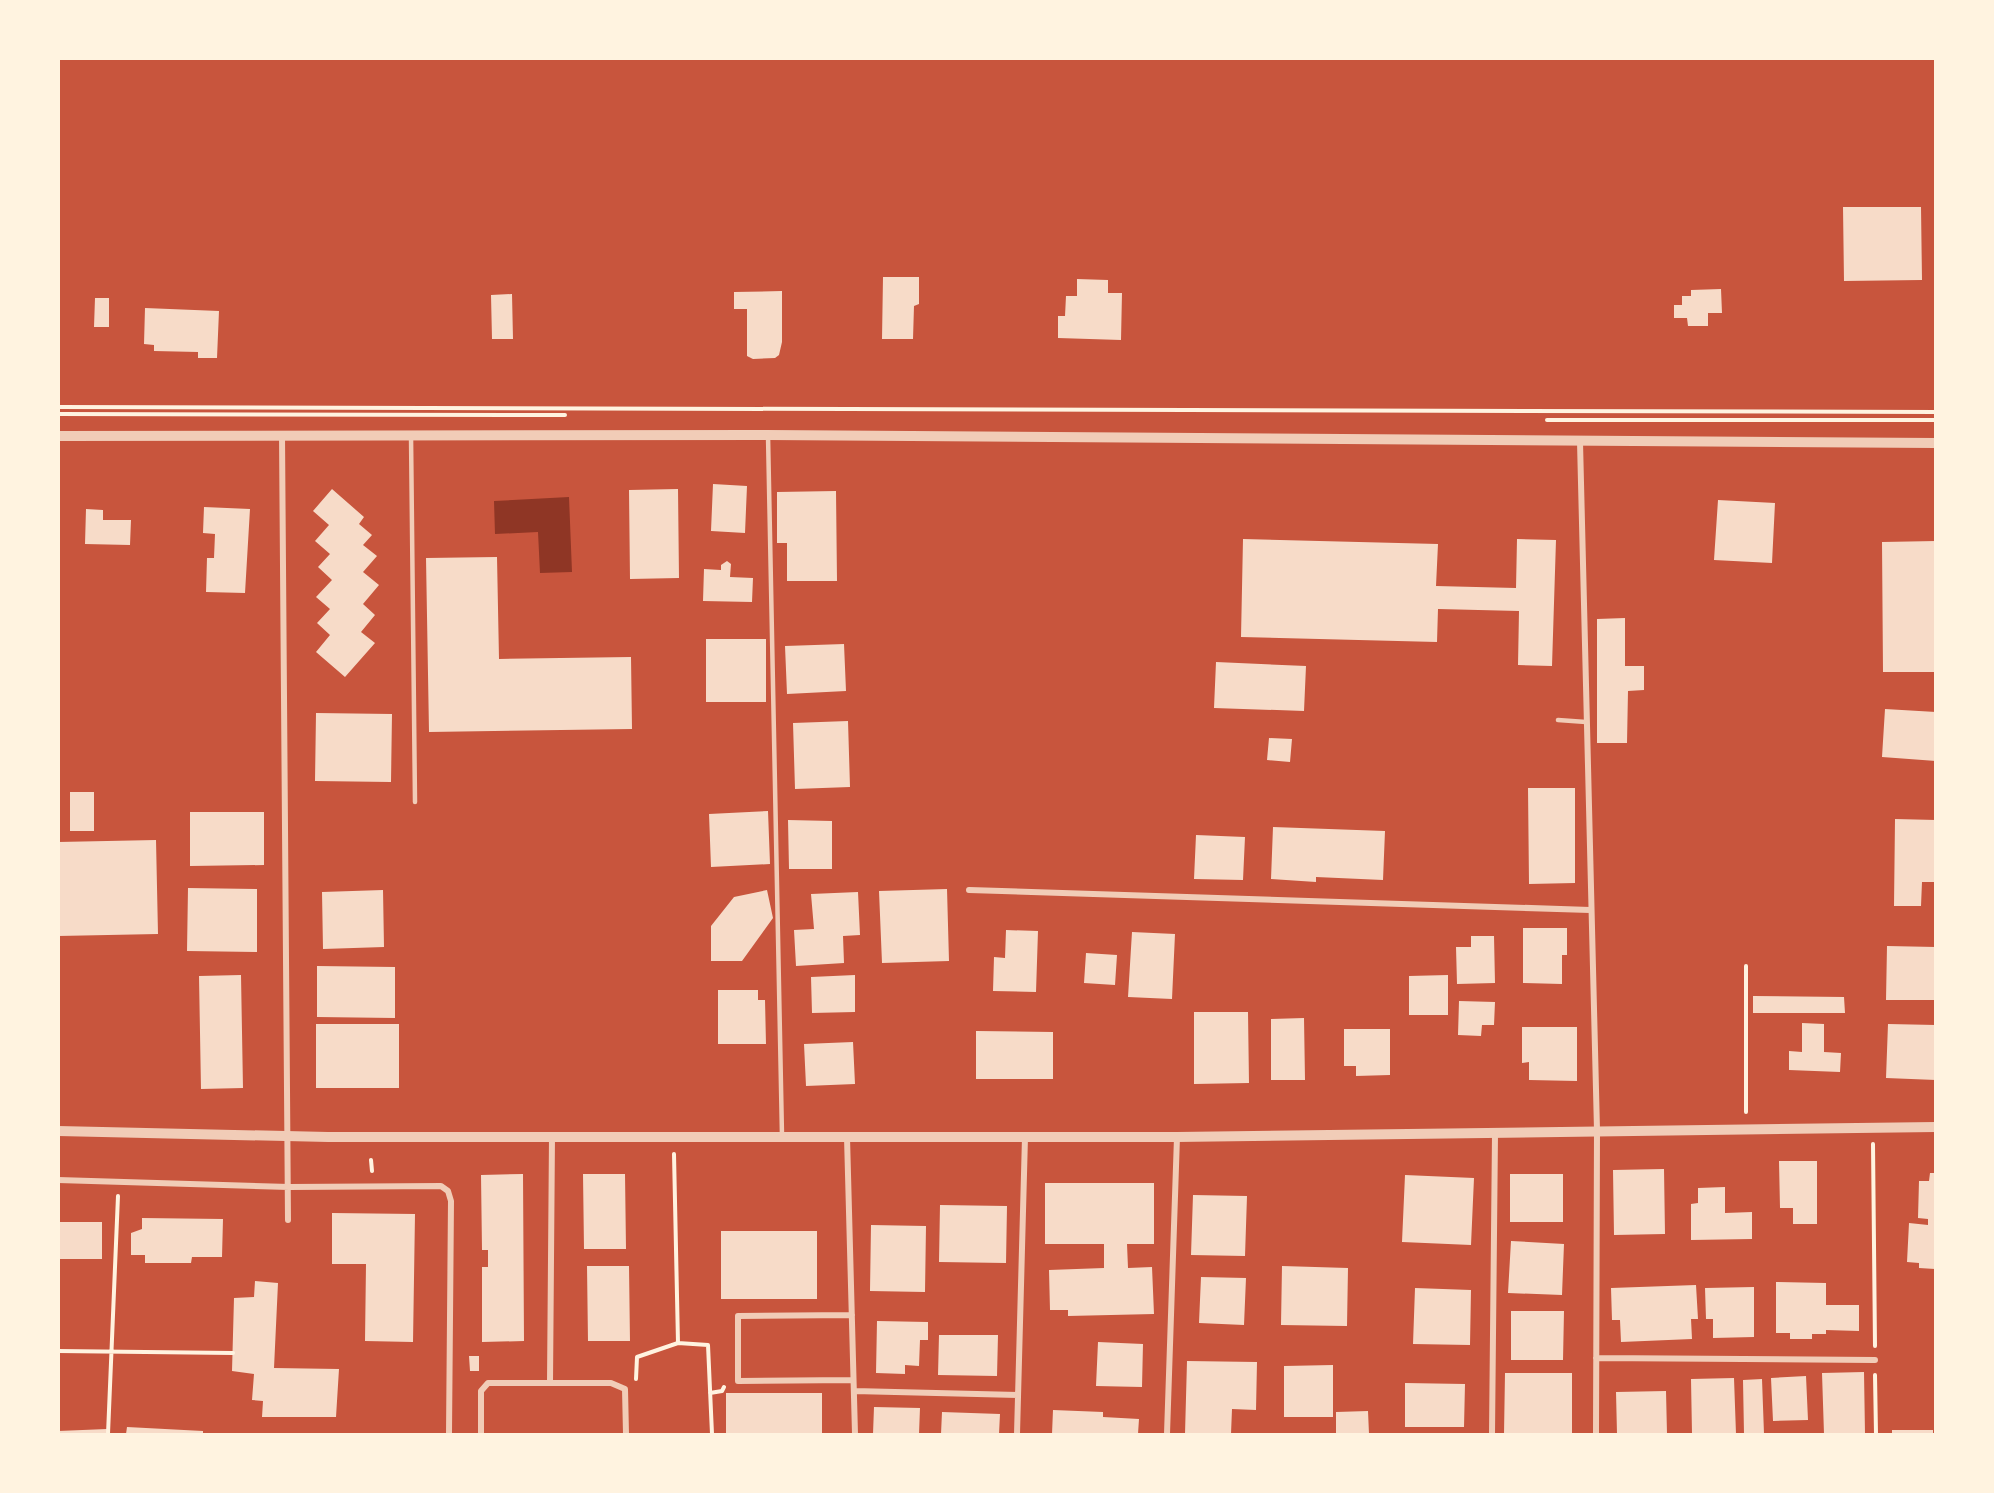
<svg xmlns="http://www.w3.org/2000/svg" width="1994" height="1493" viewBox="0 0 1994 1493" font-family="Jost,sans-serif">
  <rect width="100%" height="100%" fill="#c8553d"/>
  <path fill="#8f3625" d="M 569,497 L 572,572 L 540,573 L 538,532 L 495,534 L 494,501 Z"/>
  <path fill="#f7dbc8" d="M 1843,207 L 1921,207 L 1922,280 L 1844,281 Z
    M 883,277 L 919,277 L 919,304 L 914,306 L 913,339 L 882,339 Z
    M 1077,279 L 1108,280 L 1108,293 L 1122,293 L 1121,340 L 1058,338 L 1058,316 L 1065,316 L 1066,296 L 1077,296 Z
    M 1721,289 L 1722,313 L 1708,313 L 1708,326 L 1688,326 L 1687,318 L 1674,318 L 1674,305 L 1682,305 L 1682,296 L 1691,296 L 1691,290 Z
    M 782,291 L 782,342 L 779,355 L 775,358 L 753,359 L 747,356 L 747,309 L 734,309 L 734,292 Z
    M 512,294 L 513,339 L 492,339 L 491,295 Z
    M 95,298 L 109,298 L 109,327 L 94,327 Z
    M 145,308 L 219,311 L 217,358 L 198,358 L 198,352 L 154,351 L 154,345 L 144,344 Z
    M 713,484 L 747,486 L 745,533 L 711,531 Z
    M 332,489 L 364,517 L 359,524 L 372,535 L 363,545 L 377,556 L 363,572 L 379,585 L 363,604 L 375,615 L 361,632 L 375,643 L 345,677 L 316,652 L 330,635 L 317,623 L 330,609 L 316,597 L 332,580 L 318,567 L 330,554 L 315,541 L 329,525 L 313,511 Z
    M 678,489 L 679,578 L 630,579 L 629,490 Z
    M 836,491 L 837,581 L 787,581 L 787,543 L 777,543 L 777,492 Z
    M 1718,500 L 1775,503 L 1772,563 L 1714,560 Z
    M 204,507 L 250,509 L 245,593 L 206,592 L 207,558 L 214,558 L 215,534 L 203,533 Z
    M 86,509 L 103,510 L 103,520 L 131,520 L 130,545 L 85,544 Z
    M 1243,539 L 1438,544 L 1436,586 L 1516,588 L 1517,539 L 1556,540 L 1552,666 L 1518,665 L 1519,611 L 1438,609 L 1437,642 L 1241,637 Z
    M 1936,541 L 1936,672 L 1883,672 L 1882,542 Z
    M 497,557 L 499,659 L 631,657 L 632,729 L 429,732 L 426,558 Z
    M 727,561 L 731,564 L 730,577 L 753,578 L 752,602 L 703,601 L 704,569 L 721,570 L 721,565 Z
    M 1625,618 L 1625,666 L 1644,666 L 1644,690 L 1628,691 L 1627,743 L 1597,743 L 1597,619 Z
    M 706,639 L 766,639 L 766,702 L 706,702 Z
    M 844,644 L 846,691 L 787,694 L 785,646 Z
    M 1216,662 L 1306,666 L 1304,711 L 1214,708 Z
    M 1885,709 L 1936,712 L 1936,761 L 1882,757 Z
    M 316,713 L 392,714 L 391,782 L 315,781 Z
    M 848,721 L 850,787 L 795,789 L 793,723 Z
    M 1269,738 L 1292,739 L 1290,762 L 1267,760 Z
    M 1528,788 L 1575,788 L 1575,883 L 1529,884 Z
    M 70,792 L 94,792 L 94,831 L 70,831 Z
    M 768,811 L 770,864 L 711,867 L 709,814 Z
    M 190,812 L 264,812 L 264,865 L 190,866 Z
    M 1895,819 L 1936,820 L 1936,882 L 1922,882 L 1921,906 L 1894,906 Z
    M 788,820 L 832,821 L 832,869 L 789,869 Z
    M 1273,827 L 1385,831 L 1383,880 L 1316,877 L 1316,882 L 1271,879 Z
    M 1196,835 L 1245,837 L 1243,880 L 1194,879 Z
    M 156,840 L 158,934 L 58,936 L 58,842 Z
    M 188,888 L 257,889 L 257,952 L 187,951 Z
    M 947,889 L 949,961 L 882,963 L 879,891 Z
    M 383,890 L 384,947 L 323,949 L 322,892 Z
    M 767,890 L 773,918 L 742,961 L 711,961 L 711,926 L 734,897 Z
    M 858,892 L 860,935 L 843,936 L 844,963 L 796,966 L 794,930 L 814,929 L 811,894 Z
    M 1523,928 L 1567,928 L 1567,955 L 1562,955 L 1562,984 L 1523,983 Z
    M 1006,930 L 1038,931 L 1036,992 L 993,991 L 994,957 L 1005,958 Z
    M 1132,932 L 1175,934 L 1172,999 L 1128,997 Z
    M 1471,936 L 1494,936 L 1495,983 L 1457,984 L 1456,947 L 1471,947 Z
    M 1887,946 L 1936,947 L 1936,1000 L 1886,1000 Z
    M 1086,953 L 1117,955 L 1115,985 L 1084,983 Z
    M 317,966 L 395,967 L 395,1018 L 317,1017 Z
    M 241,975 L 243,1088 L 201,1089 L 199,976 Z
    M 855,975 L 855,1012 L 812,1013 L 811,977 Z
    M 1448,975 L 1448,1015 L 1409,1015 L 1409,976 Z
    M 718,990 L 758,990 L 758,1000 L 765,1000 L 766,1044 L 718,1044 Z
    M 1753,996 L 1844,997 L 1845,1013 L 1753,1013 Z
    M 1459,1001 L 1495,1002 L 1494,1025 L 1482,1025 L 1481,1036 L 1458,1035 Z
    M 1194,1012 L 1248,1012 L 1249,1083 L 1194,1084 Z
    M 1304,1018 L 1305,1080 L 1271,1080 L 1271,1019 Z
    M 1802,1023 L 1824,1024 L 1824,1052 L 1841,1053 L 1840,1072 L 1789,1070 L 1789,1051 L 1802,1052 Z
    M 316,1024 L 399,1024 L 399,1088 L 316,1088 Z
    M 1888,1024 L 1936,1025 L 1936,1080 L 1886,1078 Z
    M 1522,1027 L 1577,1027 L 1577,1081 L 1529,1080 L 1529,1062 L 1522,1063 Z
    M 1344,1029 L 1390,1029 L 1390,1075 L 1356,1076 L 1356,1066 L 1344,1066 Z
    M 976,1031 L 1053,1032 L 1053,1079 L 976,1079 Z
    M 853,1042 L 855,1084 L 806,1086 L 804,1044 Z
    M 1779,1161 L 1817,1161 L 1817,1224 L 1793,1224 L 1793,1208 L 1780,1208 Z
    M 1664,1169 L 1665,1234 L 1614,1235 L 1613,1170 Z
    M 1930,1173 L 1936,1173 L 1935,1269 L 1919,1268 L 1919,1263 L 1907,1262 L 1909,1223 L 1928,1225 L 1928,1219 L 1918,1218 L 1919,1181 L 1929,1181 Z
    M 523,1174 L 524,1341 L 482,1342 L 482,1267 L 488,1267 L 488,1250 L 482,1250 L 481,1175 Z
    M 583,1174 L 625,1174 L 626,1249 L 584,1249 Z
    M 1510,1174 L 1563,1174 L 1563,1222 L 1510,1222 Z
    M 1405,1175 L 1474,1178 L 1471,1245 L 1402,1242 Z
    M 1045,1183 L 1154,1183 L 1154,1244 L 1127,1244 L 1128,1268 L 1152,1267 L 1154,1314 L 1068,1316 L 1068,1310 L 1050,1310 L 1049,1270 L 1104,1268 L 1104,1244 L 1045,1244 Z
    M 1725,1187 L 1725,1213 L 1752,1212 L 1752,1239 L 1691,1240 L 1691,1204 L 1698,1203 L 1698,1188 Z
    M 1193,1195 L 1247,1196 L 1245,1256 L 1191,1255 Z
    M 940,1205 L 1007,1206 L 1006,1263 L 939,1262 Z
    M 332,1213 L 415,1214 L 413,1342 L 365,1341 L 366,1264 L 332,1264 Z
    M 142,1218 L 223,1219 L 222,1257 L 192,1257 L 191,1263 L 145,1263 L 145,1255 L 131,1255 L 131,1233 L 142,1229 Z
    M 58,1222 L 102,1222 L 102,1259 L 58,1259 Z
    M 871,1225 L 926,1226 L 925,1292 L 870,1291 Z
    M 721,1231 L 817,1231 L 817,1299 L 721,1299 Z
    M 1511,1241 L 1564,1244 L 1562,1295 L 1508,1293 Z
    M 587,1266 L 629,1266 L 630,1341 L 588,1341 Z
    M 1282,1266 L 1348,1268 L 1347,1326 L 1281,1325 Z
    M 1201,1277 L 1246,1278 L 1244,1325 L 1199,1323 Z
    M 255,1281 L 278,1283 L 274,1368 L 339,1369 L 336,1417 L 262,1417 L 263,1401 L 252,1400 L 254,1374 L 232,1371 L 234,1298 L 254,1297 Z
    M 1776,1282 L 1826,1283 L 1826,1305 L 1859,1305 L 1859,1331 L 1826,1330 L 1826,1334 L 1812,1334 L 1812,1339 L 1790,1339 L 1790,1333 L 1776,1333 Z
    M 1696,1285 L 1698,1319 L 1691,1319 L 1692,1339 L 1621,1342 L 1620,1320 L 1612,1320 L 1611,1288 Z
    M 1754,1287 L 1754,1337 L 1713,1338 L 1713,1319 L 1706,1319 L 1705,1288 Z
    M 1415,1288 L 1471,1290 L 1470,1345 L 1413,1344 Z
    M 1511,1311 L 1564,1311 L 1563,1360 L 1511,1360 Z
    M 877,1321 L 928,1322 L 928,1340 L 920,1340 L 919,1366 L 905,1365 L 905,1374 L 876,1373 Z
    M 939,1335 L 998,1335 L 997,1376 L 938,1375 Z
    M 1098,1342 L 1143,1344 L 1142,1387 L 1096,1386 Z
    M 469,1356 L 479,1356 L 479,1371 L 470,1371 Z
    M 1187,1361 L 1257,1362 L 1256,1410 L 1232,1409 L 1231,1434 L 1185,1434 Z
    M 1333,1365 L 1333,1417 L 1284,1417 L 1284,1366 Z
    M 1864,1372 L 1865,1434 L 1824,1434 L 1822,1373 Z
    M 1505,1373 L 1572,1373 L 1572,1434 L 1504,1434 Z
    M 1806,1376 L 1808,1420 L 1773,1421 L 1771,1378 Z
    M 1734,1378 L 1736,1434 L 1692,1434 L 1691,1379 Z
    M 1762,1379 L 1764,1434 L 1744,1434 L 1743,1380 Z
    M 1405,1383 L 1465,1384 L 1464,1427 L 1405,1427 Z
    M 1666,1391 L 1667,1434 L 1617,1434 L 1616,1392 Z
    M 726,1393 L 822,1393 L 822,1434 L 726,1434 Z
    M 874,1407 L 920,1408 L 919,1434 L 873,1434 Z
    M 1053,1410 L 1103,1412 L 1103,1417 L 1139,1419 L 1138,1434 L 1052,1434 Z
    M 1368,1411 L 1369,1434 L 1336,1434 L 1336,1412 Z
    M 942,1412 L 1000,1414 L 999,1434 L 941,1434 Z
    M 127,1427 L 203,1431 L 203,1434 L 126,1434 Z
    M 107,1429 L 107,1434 L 58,1434 L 58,1431 Z
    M 1892,1430 L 1933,1430 L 1933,1434 L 1892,1434 Z"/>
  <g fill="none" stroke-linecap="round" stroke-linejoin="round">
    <path stroke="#fff3e0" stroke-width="4" d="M 58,407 L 1936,412
      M 58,414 L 565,415
      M 1547,420 L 1936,420
      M 1746,966 L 1746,1112
      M 1873,1144 L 1875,1346
      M 674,1154 L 678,1343
      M 371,1160 L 372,1171
      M 58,1351 L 233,1353
      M 1875,1375 L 1876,1434
      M 636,1379 L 637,1357 L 678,1343 L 708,1345 L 712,1434
      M 710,1393 L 722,1391 L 724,1387
      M 108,1434 L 118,1196"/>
    <path stroke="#f1ccb7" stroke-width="4.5" d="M 411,435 L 415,802
      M 768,435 L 782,1136
      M 1558,720 L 1586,722"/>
    <path stroke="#f1ccb7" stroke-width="6" d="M 282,435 L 288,1220
      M 1580,442 L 1597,1130 L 1596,1434
      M 969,890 L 1590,910
      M 847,1137 L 855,1434
      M 58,1180 L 289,1187 L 441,1186 L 448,1191 L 451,1201 L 449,1434
      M 852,1315 L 738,1316 L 738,1381 L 853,1380
      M 1596,1358 L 1875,1360
      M 550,1383 L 552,1136
      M 854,1391 L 1018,1395
      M 481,1434 L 481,1391 L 488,1383 L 611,1383 L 625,1389 L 626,1434
      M 1017,1434 L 1025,1137
      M 1167,1434 L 1177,1137
      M 1492,1434 L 1495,1134"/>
    <path stroke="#f1ccb7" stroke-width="10" d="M 58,436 L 768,435 L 1936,443
      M 58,1131 L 328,1137 L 1177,1137 L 1936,1127"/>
  </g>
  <rect width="1994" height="1493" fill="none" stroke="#fff3e0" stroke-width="120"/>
</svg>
